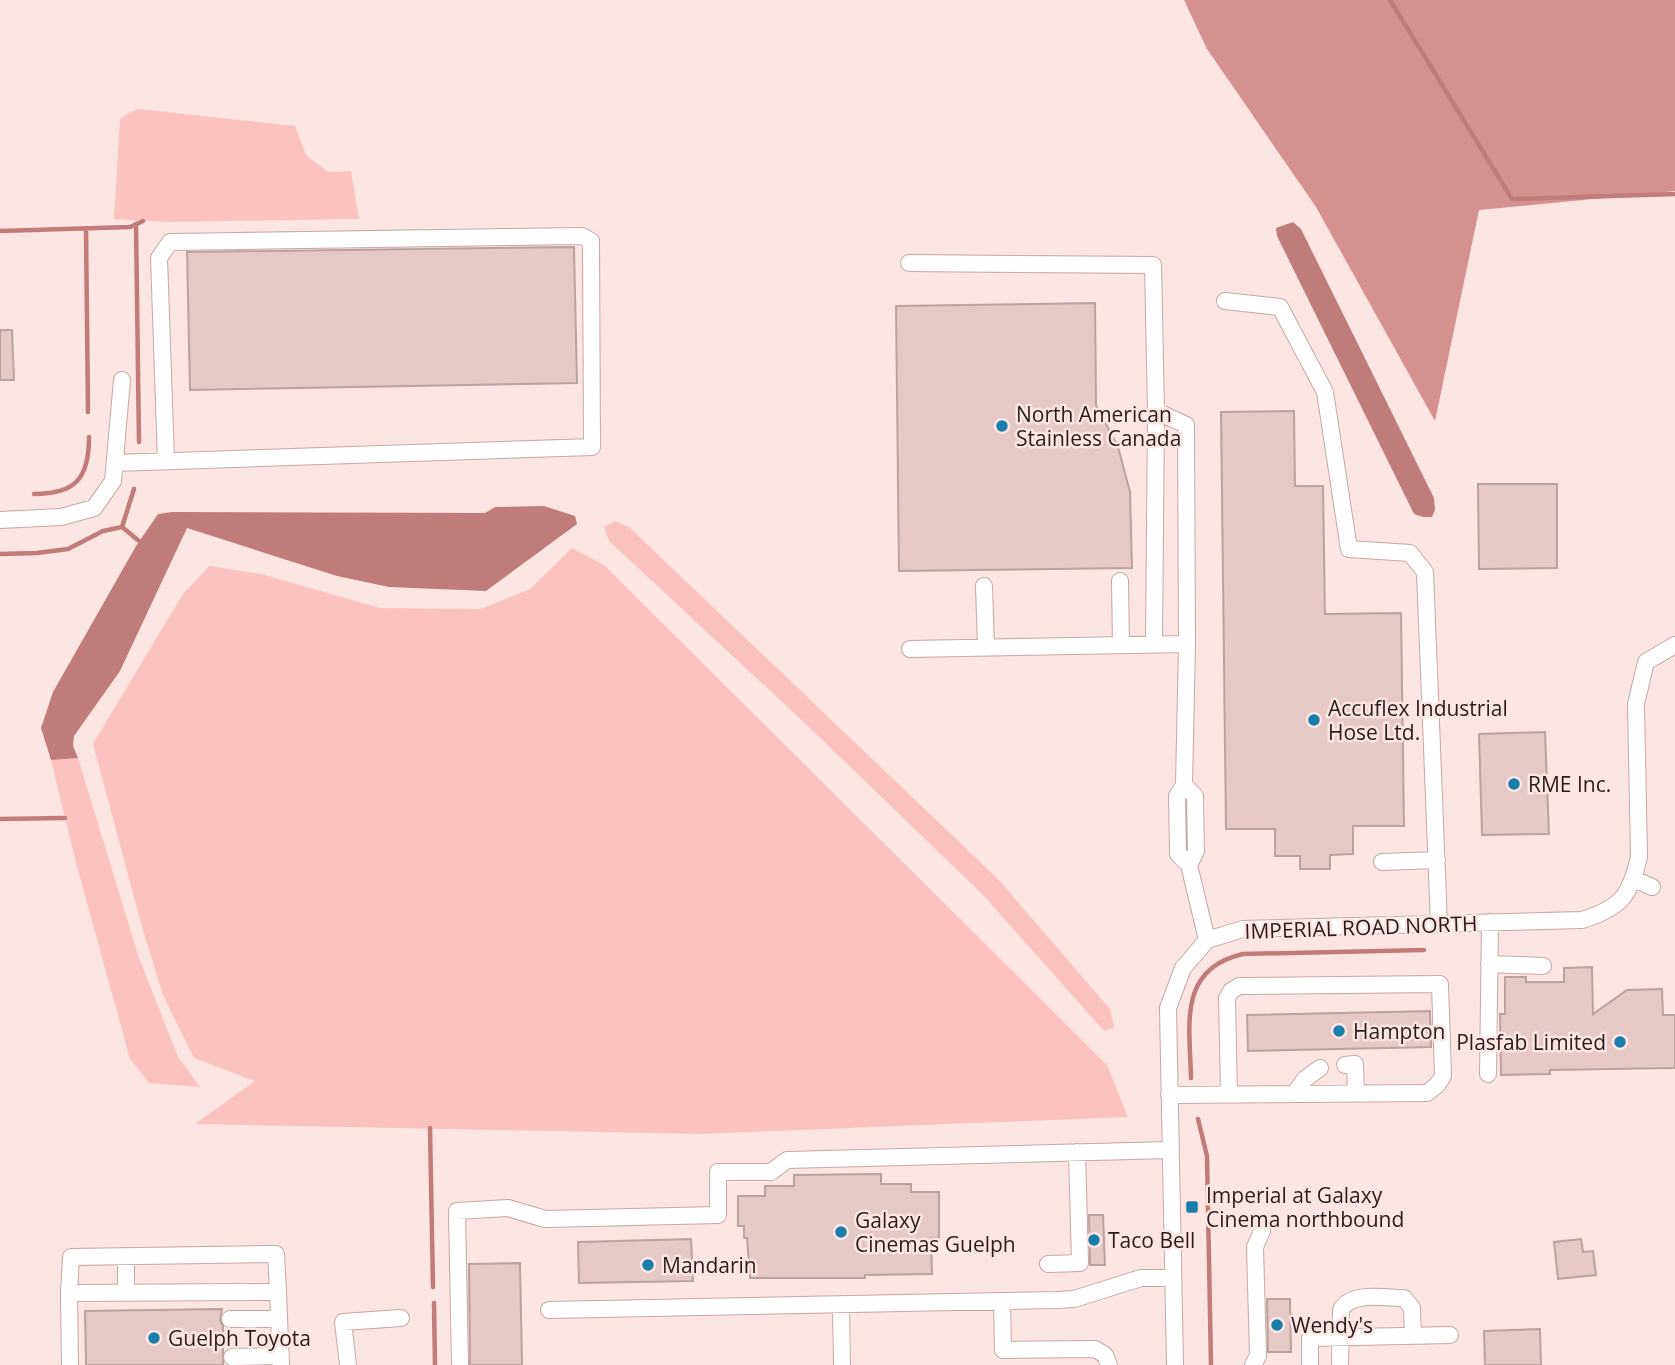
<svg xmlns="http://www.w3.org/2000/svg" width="1675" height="1365" viewBox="0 0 1675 1365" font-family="'Open Sans',sans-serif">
  <rect width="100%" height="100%" fill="#fde5e3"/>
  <path fill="#fbc3c0" d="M 138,109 L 295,126 L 306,155 L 328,172 L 351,171 L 359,219 L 167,222 L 114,219 L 120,118 Z
    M 615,521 L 629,527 L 997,878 L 1110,1009 L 1114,1028 L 1104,1031 L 983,895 L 809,727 L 609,541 L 604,527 Z
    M 572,548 L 604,565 L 1107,1065 L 1128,1117 L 700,1134 L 195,1124 L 255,1081 L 194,1058 L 163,995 L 142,927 L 93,744 L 183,594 L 209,566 L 261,574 L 380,608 L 481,609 L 530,589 Z
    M 78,758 L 139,958 L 178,1057 L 200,1087 L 149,1083 L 130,1059 L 76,863 L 51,760 Z"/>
  <path fill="#d5918d" d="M 1184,0 L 1675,0 L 1675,191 L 1479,210 L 1435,421 L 1316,207 L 1207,49 Z"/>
  <path fill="#bf7c79" d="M 1293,222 L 1301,229 L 1434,498 L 1435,510 L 1432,517 L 1423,517 L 1414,514 L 1277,236 L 1276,228 Z
    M 544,506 L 575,516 L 577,524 L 486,591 L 389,587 L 337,576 L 187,528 L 120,671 L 74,736 L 73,746 L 78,758 L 51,760 L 41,728 L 53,692 L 136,546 L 158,514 L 172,512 L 485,513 L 495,507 Z"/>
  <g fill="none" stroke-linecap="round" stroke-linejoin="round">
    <path stroke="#bf7c79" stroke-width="4.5" d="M 1390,0 L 1512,199 L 1675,194
      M 136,224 L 139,442
      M 86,228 L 88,412
      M 0,231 L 130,227 L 143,221
      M 34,494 C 75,494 89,479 89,437
      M 122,527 L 139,541
      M 0,554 L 37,553 L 68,549 L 103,531 L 122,527 L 134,489
      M 0,819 L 65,818
      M 1191,1078 C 1190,1026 1177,969 1243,954 L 1424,950
      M 1198,1119 L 1207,1156 L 1211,1365
      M 430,1128 L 433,1287
      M 434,1303 L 435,1365"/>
  </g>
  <path fill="#e6c8c6" stroke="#bda19f" stroke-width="2" d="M 574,247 L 577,383 L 190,390 L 187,252 Z
    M 1095,303 L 1096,405 L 1118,447 L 1130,492 L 1132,568 L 899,571 L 896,306 Z
    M 0,330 L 12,330 L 14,380 L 0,380 Z
    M 1294,411 L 1295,486 L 1323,486 L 1325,614 L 1401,613 L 1404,826 L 1353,826 L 1353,854 L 1330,855 L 1330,869 L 1300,869 L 1300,856 L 1275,856 L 1275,829 L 1226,829 L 1221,412 Z
    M 1478,484 L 1557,484 L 1557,568 L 1479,569 Z
    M 1545,732 L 1549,834 L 1482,835 L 1479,734 Z
    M 1592,967 L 1593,1014 L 1627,990 L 1662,989 L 1663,1015 L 1675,1015 L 1675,1068 L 1550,1070 L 1550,1074 L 1501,1075 L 1500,1014 L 1505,1014 L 1505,977 L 1526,977 L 1526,982 L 1564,982 L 1564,968 Z
    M 1430,1011 L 1431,1047 L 1248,1051 L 1247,1015 Z
    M 881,1174 L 881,1184 L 911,1184 L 911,1192 L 939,1192 L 939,1238 L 931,1238 L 932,1274 L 865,1275 L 865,1278 L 750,1278 L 747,1238 L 744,1238 L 744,1226 L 738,1226 L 738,1196 L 765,1196 L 765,1186 L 794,1186 L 794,1175 Z
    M 1089,1215 L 1103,1215 L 1105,1265 L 1090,1265 Z
    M 691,1239 L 693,1281 L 579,1283 L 578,1242 Z
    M 1581,1239 L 1583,1252 L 1593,1251 L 1596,1275 L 1558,1279 L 1554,1242 Z
    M 520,1263 L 522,1365 L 470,1365 L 469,1264 Z
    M 1267,1299 L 1290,1299 L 1291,1352 L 1268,1352 Z
    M 222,1309 L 220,1320 L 223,1326 L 223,1365 L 86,1365 L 85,1311 Z
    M 1540,1329 L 1541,1365 L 1485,1365 L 1484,1331 Z"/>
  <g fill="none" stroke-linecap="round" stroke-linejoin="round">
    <defs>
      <path id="minor" d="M 909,263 L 1153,265 L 1156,411
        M 1225,301 L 1280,307 L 1325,392 L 1349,549 L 1410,553 L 1425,572 L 1439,924
        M 115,463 L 592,447 L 591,241 L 582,236 L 170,242 L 159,258 L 166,461
        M 0,520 L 61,517 L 94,508 L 113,481 L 122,380
        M 1120,581 L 1121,644
        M 984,586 L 986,647
        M 1154,643 L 1156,411 L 1186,425 L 1187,644
        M 910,649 L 1187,644 L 1184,785 L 1177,796 L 1178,854 L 1189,865 L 1207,940
        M 1184,785 L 1195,796 L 1196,851 L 1189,865
        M 1382,862 L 1437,860
        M 1634,879 L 1652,887
        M 1489,964 L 1543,966
        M 1345,1065 L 1355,1064 L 1356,1093
        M 1488,1074 L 1490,922
        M 1294,1094 L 1305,1079 L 1320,1068
        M 1169,1095 L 1427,1093 L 1437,1085 L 1443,1076 L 1440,984 L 1239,986 L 1231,991 L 1227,998 L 1229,1094
        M 1048,1264 L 1080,1263 L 1077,1152
        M 69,1293 L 71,1257 L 276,1254 L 278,1292
        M 126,1293 L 126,1257
        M 1002,1301 L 1003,1350 L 1095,1349 L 1105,1355 L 1109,1365
        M 841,1304 L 842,1365
        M 549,1310 L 1058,1300 L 1074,1299 L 1141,1278 L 1173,1278
        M 230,1319 L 279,1319
        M 232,1357 L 281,1356
        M 70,1365 L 69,1293 L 278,1292 L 281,1365
        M 348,1365 L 343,1322 L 401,1318
        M 460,1365 L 457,1211 L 508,1208 L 545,1219 L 718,1215 L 718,1172 L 771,1172 L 787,1160 L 1170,1150
        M 1175,1365 L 1168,1008 L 1183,968 L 1207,940 L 1243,929 L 1582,920 C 1621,908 1630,896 1639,857 L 1636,704 L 1646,662 L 1675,645
        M 1253,1365 L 1258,1356 L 1255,1247 L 1262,1231
        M 1310,1365 L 1310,1338 L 1450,1335
        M 1340,1365 L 1341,1310 C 1350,1291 1386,1298 1404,1298 L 1412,1308 L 1413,1336"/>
    </defs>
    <use href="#minor" stroke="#c5a8a6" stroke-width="18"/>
    <use href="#minor" stroke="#fff" stroke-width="16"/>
  </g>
  <g fill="#197ea9" stroke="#fde5e3" stroke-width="2.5">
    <circle cx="1002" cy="426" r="7"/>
    <circle cx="1314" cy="720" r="7"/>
    <circle cx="1514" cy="784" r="7"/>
    <circle cx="1339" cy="1031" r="7"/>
    <circle cx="1620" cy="1042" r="7"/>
    <rect x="1185" y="1200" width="14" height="14" rx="3.5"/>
    <circle cx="841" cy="1232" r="7"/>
    <circle cx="1094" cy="1240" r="7"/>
    <circle cx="648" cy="1265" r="7"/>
    <circle cx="1277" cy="1325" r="7"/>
    <circle cx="154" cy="1338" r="7"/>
  </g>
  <g text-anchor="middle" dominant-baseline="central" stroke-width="5" stroke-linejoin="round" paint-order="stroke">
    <g font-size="21" fill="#281d1d" stroke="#fde5e3" text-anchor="start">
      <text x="1016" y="414">North American<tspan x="1016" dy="24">Stainless Canada</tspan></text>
      <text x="1328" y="708">Accuflex Industrial<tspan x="1328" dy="24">Hose Ltd.</tspan></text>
      <text x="1528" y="784">RME Inc.</text>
      <text x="1353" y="1031">Hampton</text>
      <text x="1606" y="1042" text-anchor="end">Plasfab Limited</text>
      <text x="1206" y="1195">Imperial at Galaxy<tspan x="1206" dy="24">Cinema northbound</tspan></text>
      <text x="855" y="1220">Galaxy<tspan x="855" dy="24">Cinemas Guelph</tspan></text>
      <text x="1108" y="1240">Taco Bell</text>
      <text x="662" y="1265">Mandarin</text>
      <text x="1291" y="1325">Wendy's</text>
      <text x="168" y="1338">Guelph Toyota</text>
    </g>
    <g font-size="21" fill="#281d1d" stroke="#fde5e3">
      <text transform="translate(1361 927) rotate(-2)">IMPERIAL ROAD NORTH</text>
    </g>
  </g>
</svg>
